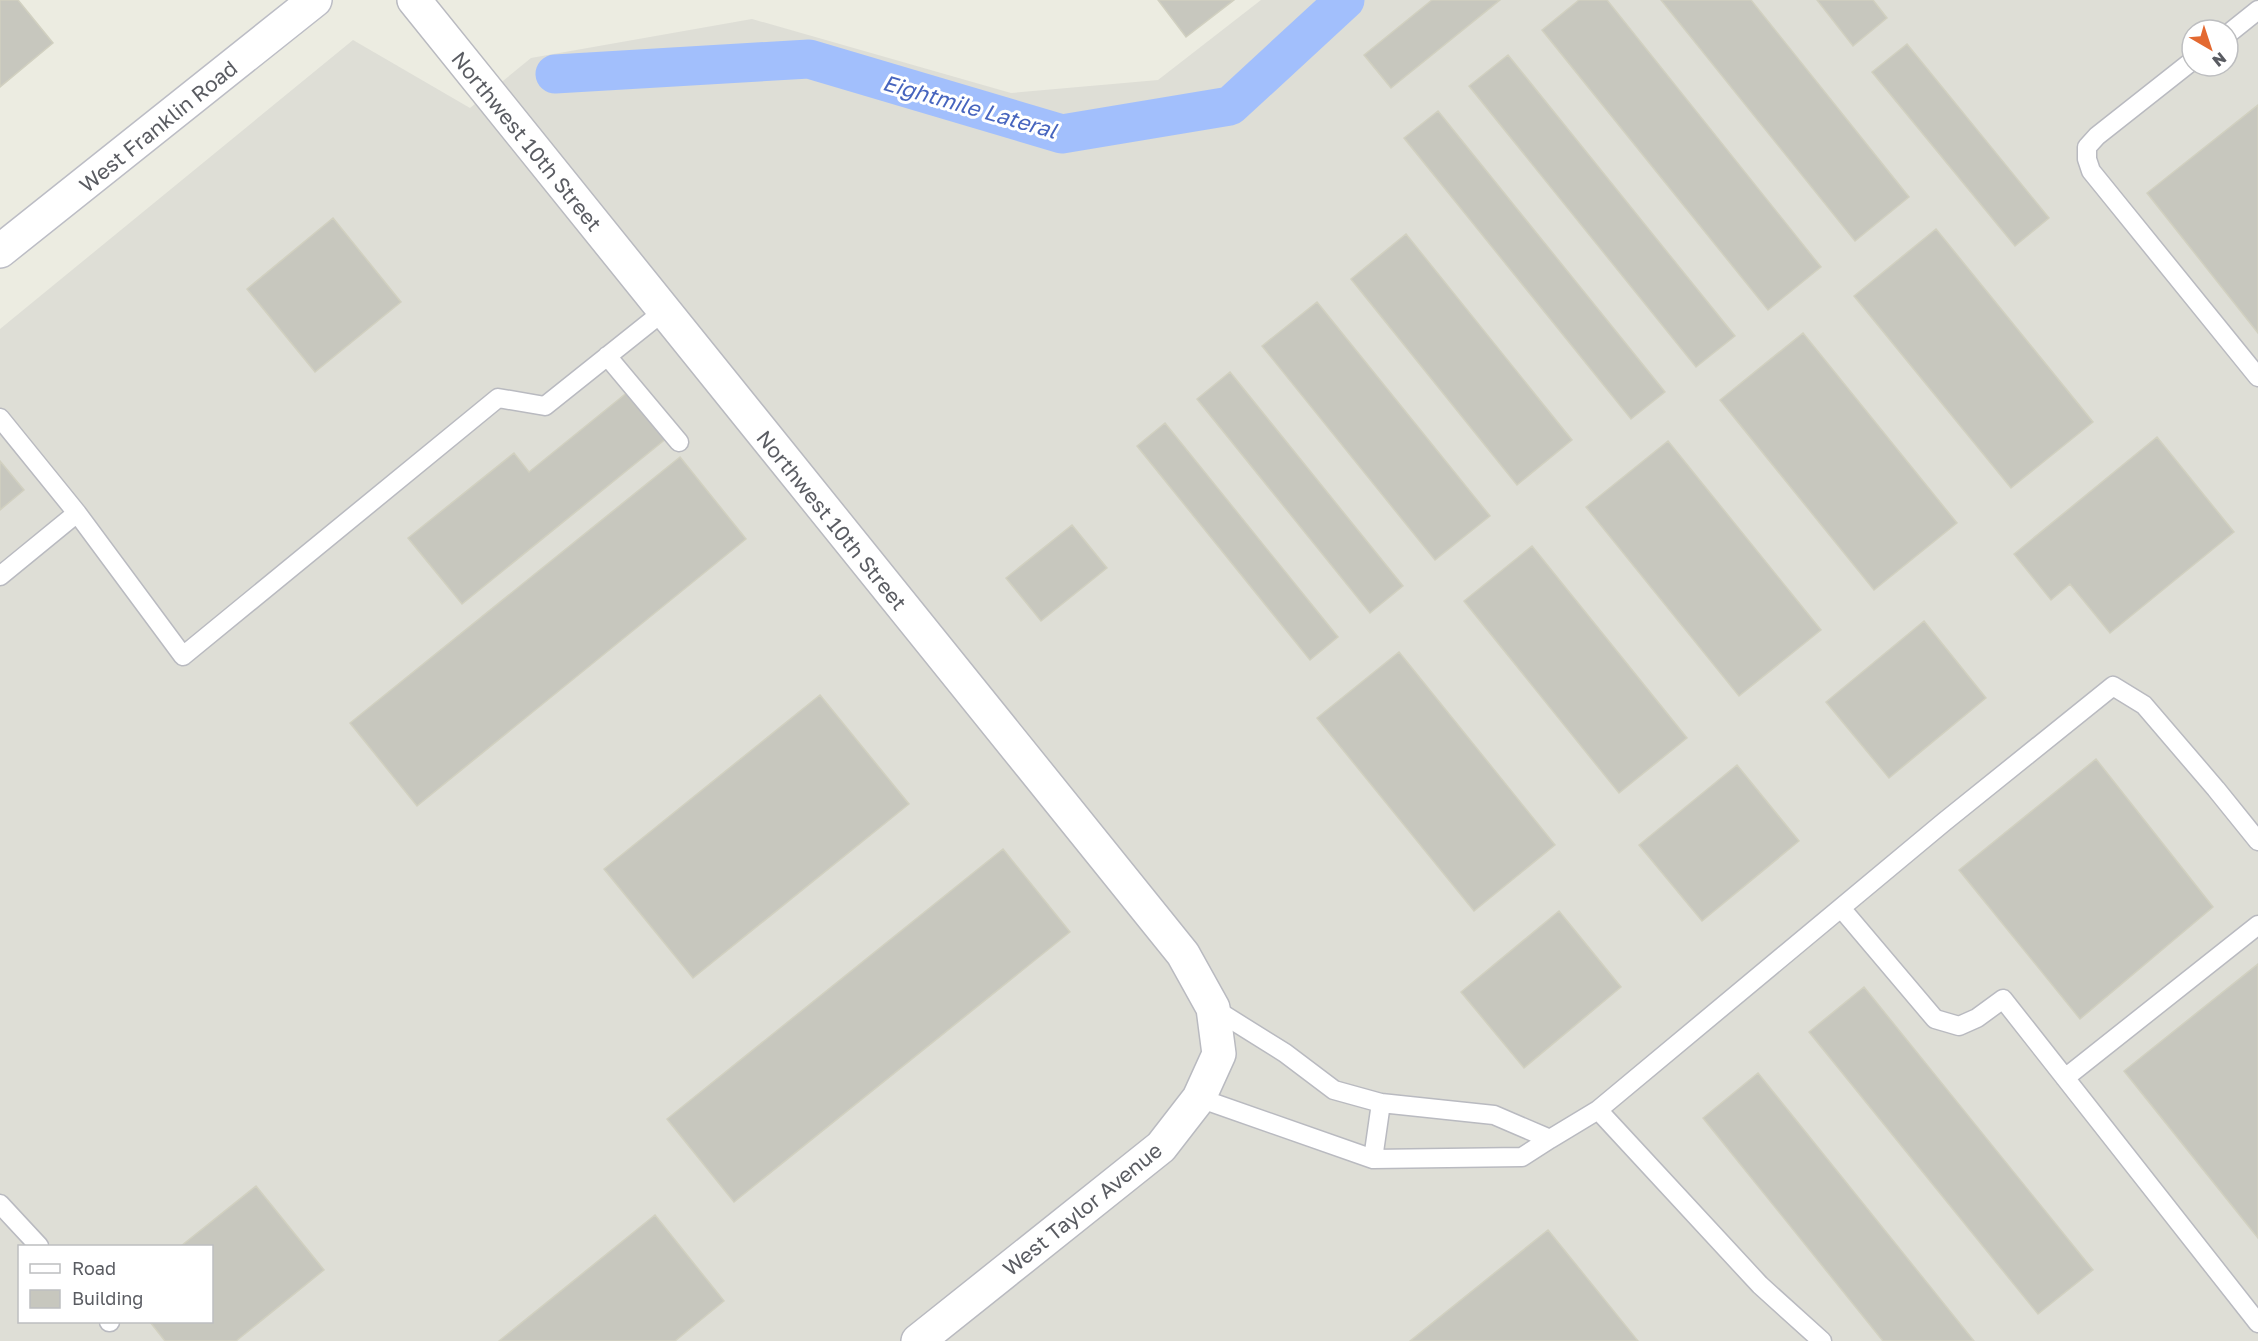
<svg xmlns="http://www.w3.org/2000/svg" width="2258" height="1341" viewBox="0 0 2258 1341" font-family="'Golos Text',sans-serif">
  <rect width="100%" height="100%" fill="#ecece1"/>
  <path fill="#deded6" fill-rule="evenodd" d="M 1261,0 L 2258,0 L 2258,1341 L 0,1341 L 0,329 L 353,40 L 470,108 L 531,58 L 752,19 L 1011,93 L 1158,80 ZM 2192,30 L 2228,30 L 2228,66 L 2192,66 ZM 20,1246 L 212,1246 L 212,1322 L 20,1322 Z"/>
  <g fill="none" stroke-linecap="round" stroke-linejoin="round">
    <path stroke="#a2bffc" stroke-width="39" d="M 555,74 L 809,59 L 1062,134 L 1230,106 L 1345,0"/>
  </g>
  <path fill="#c7c7be" stroke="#d1d0c0" stroke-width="1.5" d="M 0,0 L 18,0 L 53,43 L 0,87 Z
    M 1158,0 L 1234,0 L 1186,37 Z
    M 1432,0 L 1500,0 L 1391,88 L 1364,55 Z
    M 1579,0 L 1607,0 L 1821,267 L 1768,310 L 1542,30 Z
    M 1661,0 L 1751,0 L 1909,197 L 1855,241 Z
    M 1817,0 L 1873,0 L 1887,18 L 1853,46 Z
    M 1907,44 L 2049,218 L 2015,246 L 1872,72 Z
    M 1508,55 L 1735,336 L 1696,367 L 1469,86 Z
    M 2258,105 L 2258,333 L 2147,193 Z
    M 1438,111 L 1665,392 L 1631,419 L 1404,138 Z
    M 333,218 L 401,302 L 315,372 L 247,289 Z
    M 1936,229 L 2093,422 L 2011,488 L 1854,296 Z
    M 1406,234 L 1572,440 L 1517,485 L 1351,279 Z
    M 1317,302 L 1490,516 L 1435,560 L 1262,346 Z
    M 1803,333 L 1957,523 L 1874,590 L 1720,400 Z
    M 1230,372 L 1403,586 L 1370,613 L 1197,399 Z
    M 629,391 L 667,438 L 462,604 L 408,538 L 514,453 L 529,472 Z
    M 1165,423 L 1338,637 L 1310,660 L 1137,446 Z
    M 2157,437 L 2234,532 L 2110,633 L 2070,584 L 2051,600 L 2014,554 Z
    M 1668,441 L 1821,630 L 1739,696 L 1586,507 Z
    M 680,457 L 746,539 L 417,806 L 350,723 Z
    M 0,461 L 24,490 L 0,510 Z
    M 1072,525 L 1107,568 L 1041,621 L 1006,578 Z
    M 1532,546 L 1687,738 L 1619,793 L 1464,601 Z
    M 1924,621 L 1986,698 L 1889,778 L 1826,702 Z
    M 1399,652 L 1555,845 L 1474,911 L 1317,718 Z
    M 820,695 L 909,804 L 693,978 L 604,869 Z
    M 2096,759 L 2213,907 L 2080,1019 L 1959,870 Z
    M 1737,765 L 1799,841 L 1702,921 L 1639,845 Z
    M 1003,849 L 1070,932 L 734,1202 L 667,1119 Z
    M 1559,911 L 1621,987 L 1524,1068 L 1461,992 Z
    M 2258,964 L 2258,1238 L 2124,1071 Z
    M 1864,987 L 2093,1270 L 2038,1314 L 1809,1032 Z
    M 1758,1073 L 1974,1341 L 1883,1341 L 1703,1118 Z
    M 256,1186 L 324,1270 L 236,1341 L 165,1341 L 150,1322 L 212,1322 L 212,1246 L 181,1246 Z
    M 655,1215 L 724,1301 L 675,1341 L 499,1341 Z
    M 1548,1230 L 1638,1341 L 1410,1341 Z"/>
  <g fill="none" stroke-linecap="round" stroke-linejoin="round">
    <defs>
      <path id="lane" d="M 2228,34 L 2258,10
        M 2192,61 L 2097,136 L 2087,147 L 2087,159 L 2091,171 L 2258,377
        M 607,356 L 679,442
        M 0,418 L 77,513 L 0,576
        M 77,513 L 183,656 L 498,398 L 545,406 L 664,311
        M 1841,908 L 1935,1019 L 1959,1026 L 1977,1018 L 2003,999 L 2258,1323
        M 2065,1078 L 2258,925
        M 1199,1098 L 1373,1159 L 1522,1157 L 1550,1139 L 1494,1115 L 1381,1103 L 1334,1090 L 1285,1053 L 1213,1008
        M 1598,1110 L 1760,1285 L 1822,1341
        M 1550,1139 L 1598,1110 L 1944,822 L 2113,686 L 2144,705 L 2216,789 L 2258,841
        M 1373,1159 L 1381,1103
        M 0,1204 L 39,1246
        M 109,1322 L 110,1322"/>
      <path id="street" d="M 414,0 L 1183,954 L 1213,1008 L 1219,1054 L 1199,1098 L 1161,1147 L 918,1341"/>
      <path id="secondary" d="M 0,251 L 315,0"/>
    </defs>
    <use href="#lane" stroke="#b9bac0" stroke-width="21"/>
    <use href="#street" stroke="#b9bac0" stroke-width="36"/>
    <use href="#secondary" stroke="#bcbdc5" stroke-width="36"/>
    <use href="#lane" stroke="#fff" stroke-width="18"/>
    <use href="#street" stroke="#fff" stroke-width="33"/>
    <use href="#secondary" stroke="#fff" stroke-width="33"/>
  </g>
  <g text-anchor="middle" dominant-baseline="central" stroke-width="6" stroke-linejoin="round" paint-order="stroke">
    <g font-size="21" fill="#5a5c62" stroke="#fff">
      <text transform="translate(158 126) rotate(-39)">West Franklin Road</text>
      <text transform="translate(527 141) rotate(51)">Northwest 10th Street</text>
      <text transform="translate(832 520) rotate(51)">Northwest 10th Street</text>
      <text transform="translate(1082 1209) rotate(-39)">West Taylor Avenue</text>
    </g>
    <g font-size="22" font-style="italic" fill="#4664be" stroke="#fff">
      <text transform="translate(970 106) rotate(16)">Eightmile Lateral</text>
    </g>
  </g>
  <rect x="18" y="1245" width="195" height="78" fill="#ffffff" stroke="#bdbec0" stroke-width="1.5"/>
  <rect x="30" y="1264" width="30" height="9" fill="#ffffff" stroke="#bdbec0" stroke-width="1.5"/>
  <text x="72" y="1275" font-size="18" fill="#5a5c62">Road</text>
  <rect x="30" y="1290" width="30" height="18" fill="#c7c7be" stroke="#bdbec0" stroke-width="1.5"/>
  <text x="72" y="1305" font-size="18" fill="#5a5c62">Building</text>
  <g transform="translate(2210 48) rotate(141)"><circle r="28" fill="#ffffff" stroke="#bdbec0" stroke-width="1.5"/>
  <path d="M0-4.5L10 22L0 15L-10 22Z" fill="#e36931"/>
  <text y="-9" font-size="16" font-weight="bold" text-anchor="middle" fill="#5a5c62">N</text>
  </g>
</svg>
